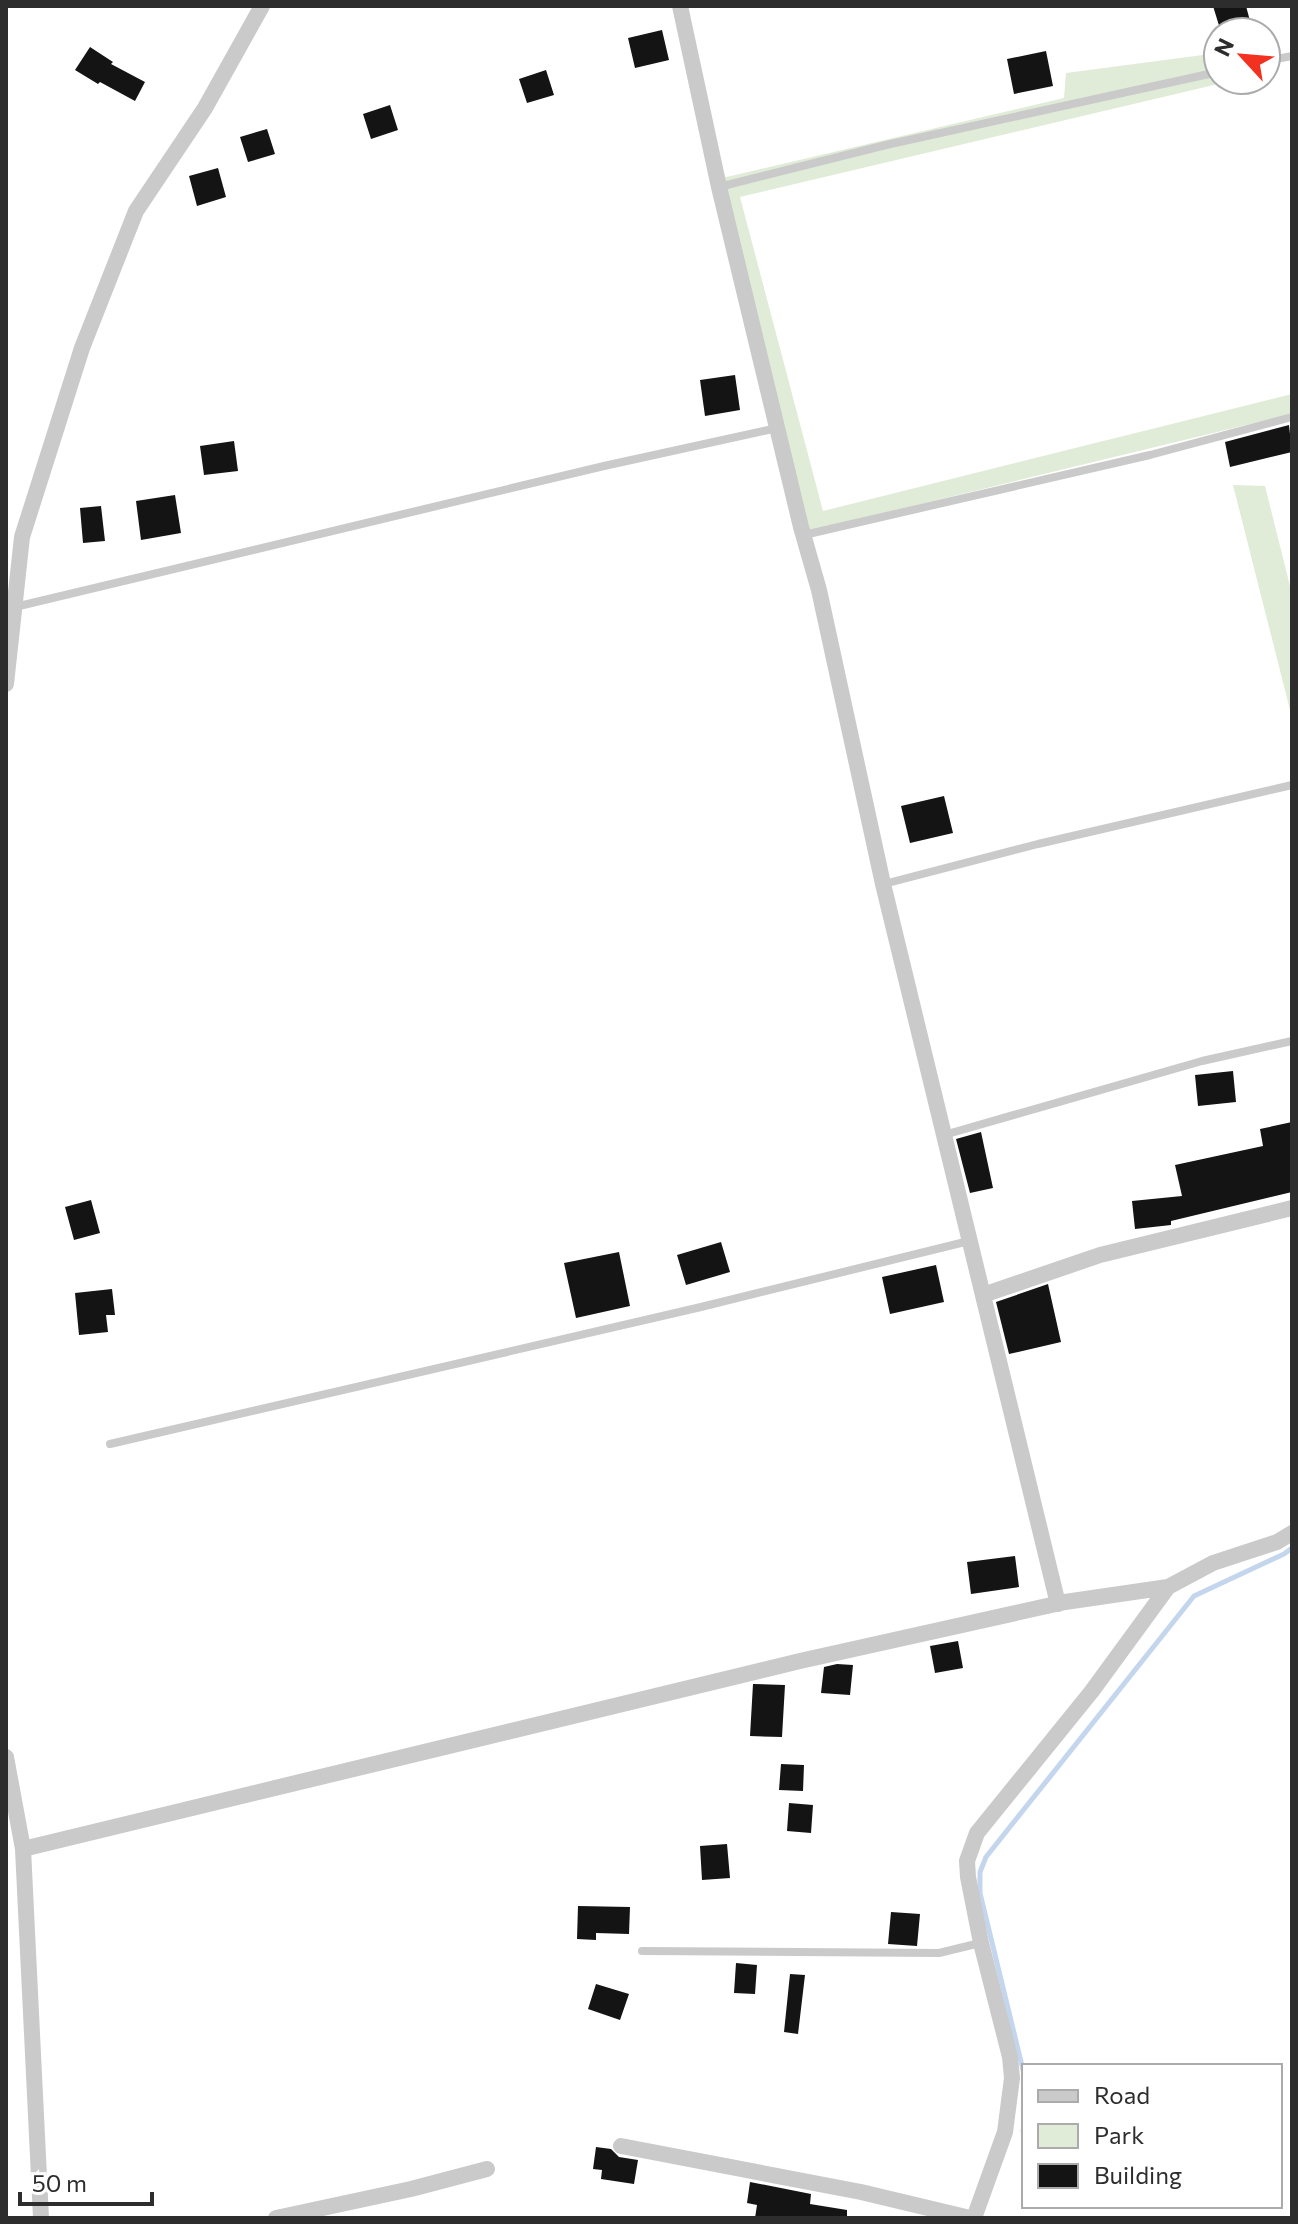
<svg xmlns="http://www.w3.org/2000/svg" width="1298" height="2224" viewBox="0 0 1298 2224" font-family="Commissioner,sans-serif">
  <rect width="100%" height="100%" fill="#fff"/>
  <path fill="#e0ecd8" d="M 1218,53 L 1218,80 L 1235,80 L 740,197 L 823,511 L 1292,394 L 1292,414 L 805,532 L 718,179 L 1064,98 L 1066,73 Z
    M 1233,485 L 1265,486 L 1292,594 L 1292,718 Z"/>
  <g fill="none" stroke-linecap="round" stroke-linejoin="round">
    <path stroke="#c3d6ed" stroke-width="5" d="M 1024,2074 L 980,1893 L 980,1872 L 986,1857 L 1194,1596 L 1284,1554 L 1292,1548
      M 1023,2131 L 1024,2127"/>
  </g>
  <path fill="#141414" d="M 1213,6 L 1246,6 L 1253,32 L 1221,32 Z
    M 662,30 L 669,60 L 635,68 L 628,38 Z
    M 90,47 L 113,62 L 111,64 L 145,82 L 135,101 L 100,82 L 98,84 L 75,70 Z
    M 1046,51 L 1053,86 L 1014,94 L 1007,59 Z
    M 546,70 L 554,95 L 527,103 L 519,79 Z
    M 390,105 L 398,130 L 371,139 L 363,114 Z
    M 267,129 L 275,154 L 248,162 L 240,137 Z
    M 218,168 L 226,197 L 197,206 L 189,176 Z
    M 735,375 L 740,410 L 705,416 L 700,380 Z
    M 1289,425 L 1292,452 L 1230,467 L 1225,442 Z
    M 234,441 L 238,471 L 204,475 L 200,446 Z
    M 175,495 L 181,533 L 141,540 L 136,501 Z
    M 101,506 L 105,541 L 83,543 L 80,508 Z
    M 944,796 L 953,833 L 910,843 L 901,806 Z
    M 1233,1071 L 1236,1102 L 1198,1106 L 1195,1075 Z
    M 1292,1122 L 1292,1192 L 1171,1221 L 1171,1225 L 1135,1229 L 1132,1201 L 1182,1196 L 1175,1165 L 1263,1146 L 1260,1129 Z
    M 981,1132 L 993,1188 L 970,1193 L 956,1139 Z
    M 91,1200 L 100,1233 L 74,1240 L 65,1207 Z
    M 721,1242 L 730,1272 L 686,1285 L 677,1255 Z
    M 619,1252 L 630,1306 L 576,1318 L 564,1263 Z
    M 936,1265 L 944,1302 L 890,1314 L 882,1277 Z
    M 1048,1284 L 1061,1342 L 1009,1354 L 996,1302 Z
    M 112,1289 L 115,1315 L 106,1315 L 108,1332 L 79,1335 L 75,1293 Z
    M 1015,1556 L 1019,1587 L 971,1594 L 967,1562 Z
    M 958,1641 L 963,1668 L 935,1673 L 930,1646 Z
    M 837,1664 L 853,1665 L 850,1695 L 821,1693 L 824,1667 Z
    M 753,1684 L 785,1685 L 782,1737 L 750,1736 Z
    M 781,1764 L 804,1765 L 803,1791 L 779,1790 Z
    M 789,1803 L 813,1805 L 811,1833 L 787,1831 Z
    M 727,1844 L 730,1878 L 702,1880 L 700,1846 Z
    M 578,1906 L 630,1907 L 629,1934 L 596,1933 L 596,1940 L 577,1939 Z
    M 891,1912 L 920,1914 L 917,1946 L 888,1944 Z
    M 736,1963 L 757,1965 L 755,1994 L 734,1993 Z
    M 790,1974 L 805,1975 L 798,2034 L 784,2032 Z
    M 596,1984 L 629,1994 L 620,2020 L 588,2009 Z
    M 596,2147 L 611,2149 L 619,2157 L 638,2160 L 634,2184 L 601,2179 L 602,2170 L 593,2169 Z
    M 750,2182 L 811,2194 L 810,2204 L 847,2210 L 847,2218 L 755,2218 L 757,2205 L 747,2203 Z"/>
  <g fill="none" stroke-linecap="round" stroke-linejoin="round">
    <path stroke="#cacaca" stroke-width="8" d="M 1266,61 L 1292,56
      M 719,187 L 886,145 L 1218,72
      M 804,535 L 1150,455 L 1292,417
      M 15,607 L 604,466 L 777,428
      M 884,884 L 1038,844 L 1292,785
      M 944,1135 L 1202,1061 L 1292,1041
      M 110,1444 L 701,1307 L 969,1241
      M 642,1951 L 939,1953 L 980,1943"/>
    <path stroke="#cacaca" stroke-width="16" d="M 680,6 L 719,187 L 801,527 L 819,590 L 883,884 L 1058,1604
      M 6,684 L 22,537 L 82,348 L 136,211 L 205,108 L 262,6
      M 983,1295 L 1100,1255 L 1292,1208
      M 6,1757 L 23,1849 L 41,2218
      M 23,1849 L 800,1661 L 1065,1602 L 1168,1587 L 1213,1563 L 1277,1542 L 1292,1533
      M 621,2146 L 861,2192 L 970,2218
      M 276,2218 L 411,2189 L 487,2169
      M 974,2218 L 1005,2132 L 1012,2078 L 1010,2057 L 981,1943 L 968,1877 L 967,1861 L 977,1833 L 1092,1691 L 1168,1587"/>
  </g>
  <rect width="1298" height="2224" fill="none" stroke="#2d2d2d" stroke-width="16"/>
  <rect x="1022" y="2064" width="260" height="144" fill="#ffffff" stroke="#ababab" stroke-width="2"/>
  <rect x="1038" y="2090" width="40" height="12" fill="#cacaca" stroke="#ababab" stroke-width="2"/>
  <text x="1094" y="2104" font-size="24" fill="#2d2d2d">Road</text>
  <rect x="1038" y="2124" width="40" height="24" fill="#e0ecd8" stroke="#ababab" stroke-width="2"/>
  <text x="1094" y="2144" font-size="24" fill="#2d2d2d">Park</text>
  <rect x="1038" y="2164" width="40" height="24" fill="#141414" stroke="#ababab" stroke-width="2"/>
  <text x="1094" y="2184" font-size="24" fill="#2d2d2d">Building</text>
  <g transform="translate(1242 56) rotate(296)"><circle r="38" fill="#ffffff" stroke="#ababab" stroke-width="2"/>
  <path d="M0-6L14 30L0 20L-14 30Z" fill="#f23120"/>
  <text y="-12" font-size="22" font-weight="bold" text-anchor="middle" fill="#2d2d2d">N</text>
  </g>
  <path d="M20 2192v12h132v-12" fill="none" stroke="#2d2d2d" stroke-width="4"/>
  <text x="32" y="2192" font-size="24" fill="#2d2d2d" stroke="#ffffff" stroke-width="6" paint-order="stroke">50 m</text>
</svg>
